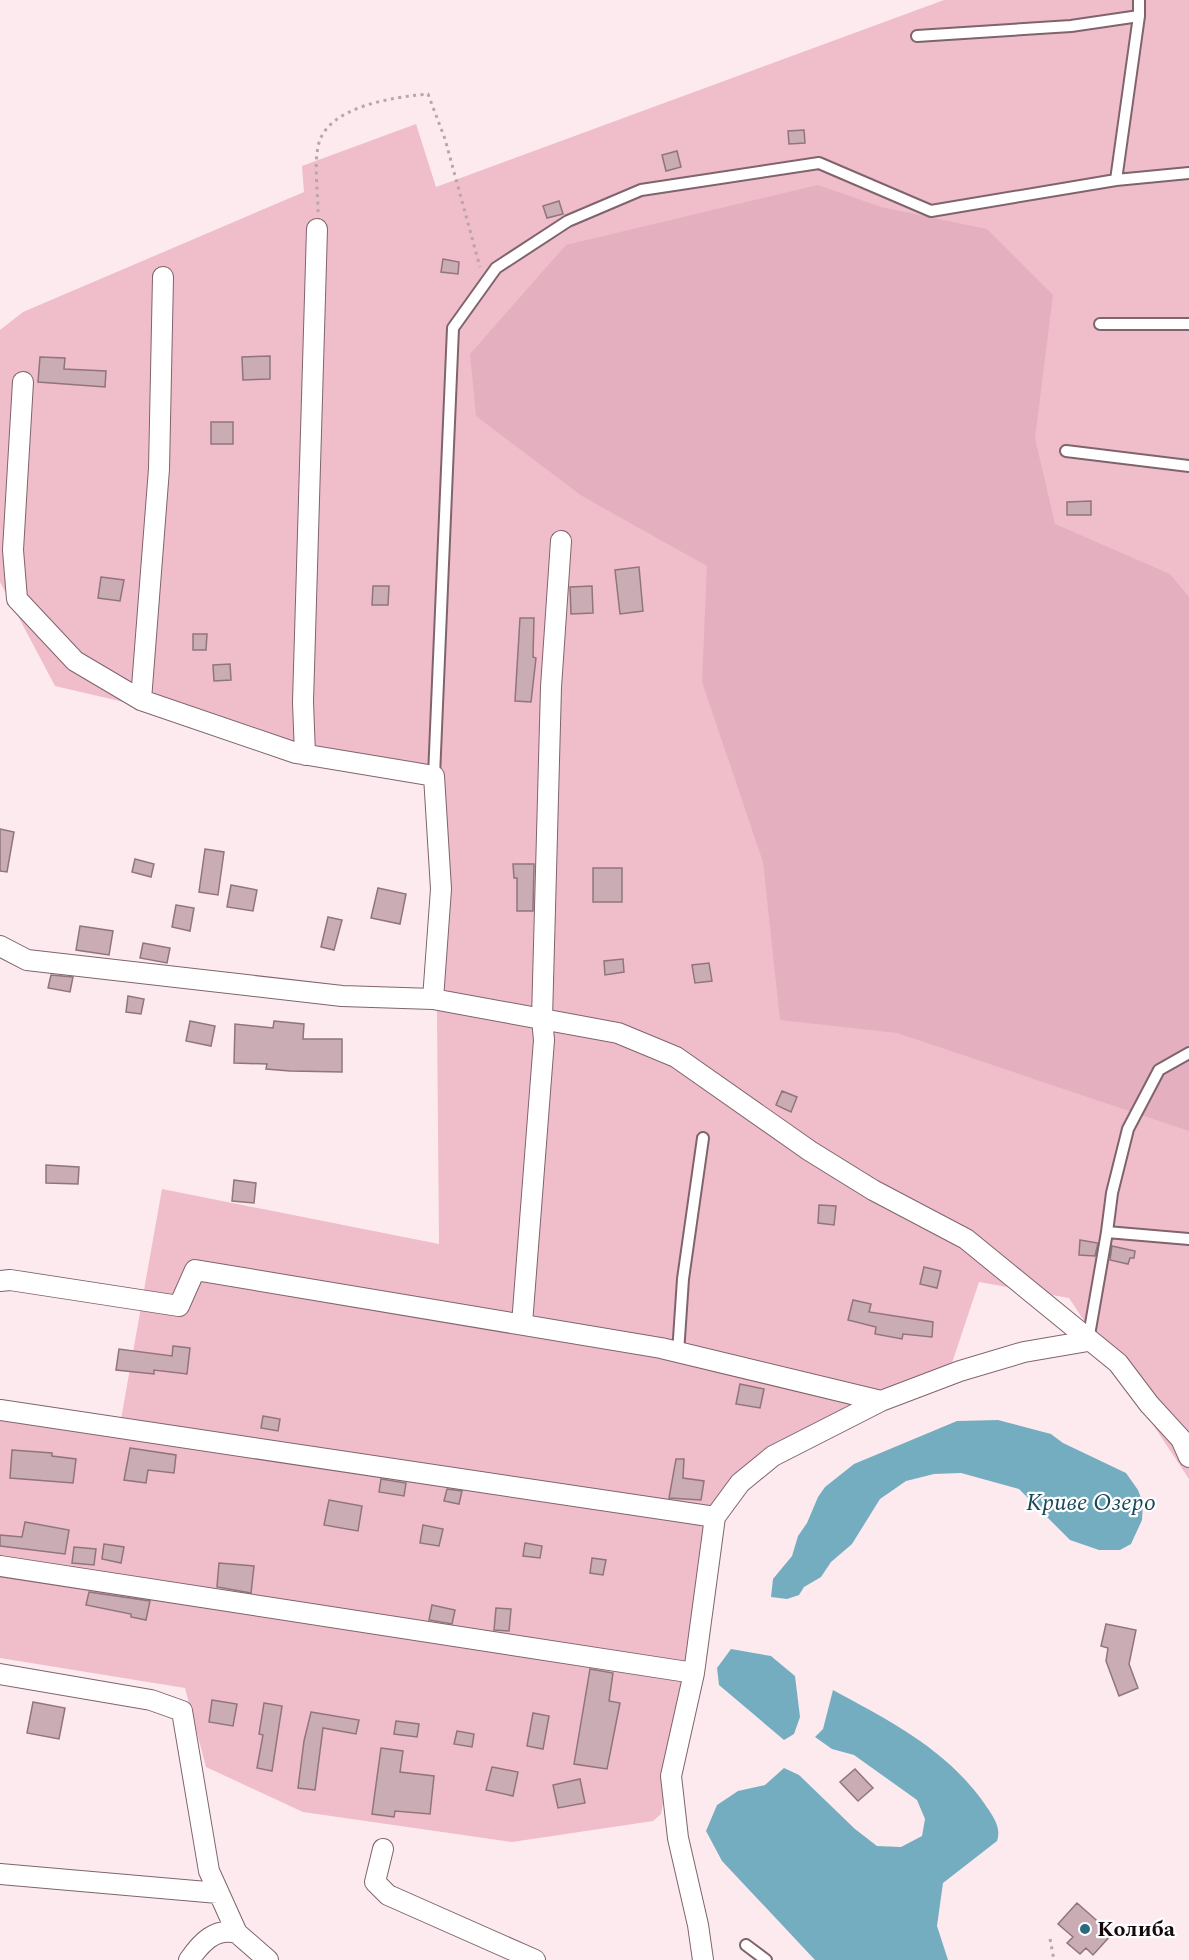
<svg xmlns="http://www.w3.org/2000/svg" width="1189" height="1960" viewBox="0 0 1189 1960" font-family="Spectral,serif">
  <rect width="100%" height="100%" fill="#fdeaef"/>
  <path fill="#f0bdcb" d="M 944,0 L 1189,0 L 1189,1479 L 1069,1298 L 979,1282 L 950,1369 L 758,1456 L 706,1520 L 696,1632 L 661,1814 L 653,1821 L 512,1842 L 303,1812 L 206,1767 L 185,1688 L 0,1658 L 0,1414 L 118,1436 L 162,1189 L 439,1244 L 435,782 L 420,771 L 55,686 L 0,582 L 0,330 L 23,312 L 304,192 L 302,166 L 416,124 L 436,187 Z"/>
  <path fill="#e4afbe" d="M 818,185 L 881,207 L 987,229 L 1053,295 L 1035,438 L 1055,524 L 1170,574 L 1189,597 L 1189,1131 L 897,1033 L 780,1020 L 763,862 L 702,682 L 707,566 L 582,496 L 476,416 L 470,354 L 566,245 Z"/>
  <path fill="#75adc0" d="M 998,1420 L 1051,1434 L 1063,1443 L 1126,1473 L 1138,1490 L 1143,1503 L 1142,1520 L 1131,1544 L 1120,1550 L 1099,1550 L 1070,1540 L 1019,1489 L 961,1473 L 934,1474 L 906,1481 L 880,1499 L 852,1544 L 831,1562 L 821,1577 L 804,1587 L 799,1595 L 787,1599 L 771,1597 L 773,1579 L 792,1556 L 798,1536 L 807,1523 L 818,1497 L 825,1487 L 854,1464 L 957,1421 Z
    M 731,1649 L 771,1656 L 795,1676 L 800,1717 L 794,1734 L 784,1740 L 719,1685 L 717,1668 Z
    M 833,1690 C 890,1721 946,1749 984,1803 C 992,1815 1002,1827 997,1841 L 943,1883 L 937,1926 L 948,1960 L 815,1960 L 722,1861 L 706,1831 L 717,1805 L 738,1791 L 765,1785 L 784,1768 L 799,1775 L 855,1829 L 877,1846 L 901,1847 L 922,1836 L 925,1819 L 917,1800 L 854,1755 L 832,1749 L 815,1737 L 823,1729 Z"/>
  <path fill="#caacb4" stroke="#90757c" stroke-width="1.5" d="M 804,130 L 805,143 L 789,144 L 788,131 Z
    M 677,151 L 681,167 L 666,171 L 662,155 Z
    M 559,201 L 563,214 L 547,218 L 543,206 Z
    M 443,259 L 459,262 L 458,274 L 441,272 Z
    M 270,356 L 270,379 L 243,380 L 242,357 Z
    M 40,357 L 65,358 L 64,369 L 106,371 L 105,387 L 38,382 Z
    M 211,422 L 233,422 L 233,444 L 211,444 Z
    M 1091,501 L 1091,515 L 1067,515 L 1067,502 Z
    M 639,567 L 643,611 L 620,614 L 615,570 Z
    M 101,577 L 124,580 L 120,601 L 98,598 Z
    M 373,586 L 389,586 L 388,605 L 372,605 Z
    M 592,586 L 593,613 L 571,614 L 570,587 Z
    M 520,618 L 534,618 L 533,657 L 536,658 L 531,702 L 515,701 Z
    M 193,634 L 207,634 L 206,650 L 193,650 Z
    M 230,664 L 231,680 L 214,681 L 213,665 Z
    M 0,829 L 14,832 L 7,872 L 0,871 Z
    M 205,849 L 224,852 L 218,895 L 199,892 Z
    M 135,859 L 154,864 L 151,877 L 132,872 Z
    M 513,864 L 534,864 L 533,911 L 517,911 L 517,878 L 514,878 Z
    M 593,868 L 622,868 L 622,902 L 593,902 Z
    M 231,885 L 257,890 L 253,911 L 227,907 Z
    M 378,888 L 406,894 L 400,924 L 371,918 Z
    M 176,905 L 194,908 L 190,931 L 172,927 Z
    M 328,917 L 342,920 L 334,950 L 321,947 Z
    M 80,926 L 113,931 L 109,955 L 76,950 Z
    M 143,943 L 170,948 L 167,963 L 140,958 Z
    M 623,959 L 624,972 L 605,975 L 604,961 Z
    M 709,963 L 712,981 L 695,983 L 692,965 Z
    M 51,975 L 73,977 L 70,992 L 48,988 Z
    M 128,996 L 144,999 L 141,1014 L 126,1012 Z
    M 190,1021 L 215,1026 L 211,1046 L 186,1041 Z
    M 274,1021 L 304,1024 L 303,1039 L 342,1039 L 342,1072 L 290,1071 L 266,1069 L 267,1064 L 234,1063 L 235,1024 L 273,1028 Z
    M 782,1091 L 797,1097 L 791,1112 L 776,1105 Z
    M 46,1165 L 79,1167 L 78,1184 L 46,1183 Z
    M 234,1180 L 256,1183 L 254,1203 L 232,1201 Z
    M 819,1205 L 836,1206 L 834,1225 L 818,1223 Z
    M 1080,1240 L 1098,1243 L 1095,1256 L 1079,1255 Z
    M 1112,1246 L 1135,1251 L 1134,1258 L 1130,1258 L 1128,1264 L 1110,1260 Z
    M 924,1267 L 941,1271 L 937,1288 L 920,1284 Z
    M 853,1300 L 871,1304 L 869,1312 L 933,1322 L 932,1337 L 903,1334 L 902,1339 L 875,1334 L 876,1327 L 848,1320 Z
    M 173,1346 L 190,1348 L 187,1374 L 154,1370 L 154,1374 L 116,1370 L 119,1349 L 172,1356 Z
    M 740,1384 L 764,1389 L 760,1408 L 736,1404 Z
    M 263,1416 L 280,1419 L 278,1431 L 261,1428 Z
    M 130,1448 L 176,1455 L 174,1473 L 148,1470 L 146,1483 L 124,1480 Z
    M 12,1450 L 52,1453 L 52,1456 L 76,1459 L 73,1483 L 10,1478 Z
    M 676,1459 L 684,1459 L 683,1478 L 704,1481 L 701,1500 L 669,1498 Z
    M 381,1479 L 406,1483 L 404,1496 L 379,1492 Z
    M 447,1489 L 462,1491 L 459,1504 L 444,1501 Z
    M 329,1500 L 362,1506 L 358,1531 L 324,1525 Z
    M 25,1522 L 69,1530 L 65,1554 L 0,1546 L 0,1535 L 22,1537 Z
    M 423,1525 L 443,1529 L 439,1546 L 420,1543 Z
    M 525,1543 L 542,1546 L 540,1558 L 523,1556 Z
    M 104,1544 L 124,1547 L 121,1563 L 102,1559 Z
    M 74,1547 L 96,1549 L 94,1565 L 72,1563 Z
    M 592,1558 L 606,1560 L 603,1575 L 590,1573 Z
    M 219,1563 L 254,1566 L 251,1593 L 217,1587 Z
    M 89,1592 L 150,1601 L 146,1620 L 131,1617 L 131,1614 L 86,1605 Z
    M 432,1605 L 455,1610 L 452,1624 L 429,1620 Z
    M 496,1608 L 511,1609 L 509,1631 L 494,1630 Z
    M 1106,1624 L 1136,1630 L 1129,1664 L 1138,1688 L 1119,1696 L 1106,1661 L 1108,1648 L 1101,1646 Z
    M 590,1669 L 613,1673 L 609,1701 L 620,1703 L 607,1769 L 574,1764 Z
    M 212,1700 L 237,1704 L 233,1726 L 209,1722 Z
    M 33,1702 L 65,1708 L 59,1739 L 27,1733 Z
    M 264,1703 L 282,1706 L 272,1771 L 257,1768 L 263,1735 L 259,1734 Z
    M 311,1712 L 359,1720 L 356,1734 L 323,1728 L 315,1790 L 298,1788 L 304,1741 Z
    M 533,1713 L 549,1716 L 543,1749 L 527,1746 Z
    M 396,1721 L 419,1724 L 417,1737 L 394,1734 Z
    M 457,1731 L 474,1734 L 472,1747 L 454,1744 Z
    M 381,1748 L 403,1751 L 400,1772 L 434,1776 L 430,1814 L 395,1811 L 394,1817 L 372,1814 Z
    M 492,1767 L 518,1772 L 513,1796 L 486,1790 Z
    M 855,1769 L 873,1788 L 858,1801 L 840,1782 Z
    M 580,1779 L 585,1803 L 558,1808 L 553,1785 Z
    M 1077,1903 L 1112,1934 L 1093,1955 L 1086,1948 L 1080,1954 L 1067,1943 L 1073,1937 L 1058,1924 Z"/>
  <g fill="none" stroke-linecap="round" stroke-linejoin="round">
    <defs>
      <path id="service" d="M 917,36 L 1071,26 L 1139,16
        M 1116,180 L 1139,16 L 1139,0
        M 1100,324 L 1189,324
        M 1066,451 L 1189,466
        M 434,776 L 453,328 L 496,268 L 568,221 L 641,190 L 819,163 L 931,211 L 1116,180 L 1189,173
        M 1107,1232 L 1112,1193 L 1128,1129 L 1159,1070 L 1189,1053
        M 1088,1341 L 1107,1232 L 1189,1239
        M 678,1353 L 683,1279 L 703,1138
        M 746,1945 L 766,1960"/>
      <path id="minor" d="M 23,382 L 13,550 L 17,599 L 75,661 L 141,700 L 296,753 L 434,776 L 441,889 L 433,999
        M 141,700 L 159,469 L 163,277
        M 305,755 L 303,702 L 317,229
        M 0,946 L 27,960 L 342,996 L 433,999 L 618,1033 L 676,1057 L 810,1151 L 873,1190 L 966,1239 L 1118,1363 L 1149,1404 L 1181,1439 L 1189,1457
        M 0,1281 L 10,1280 L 179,1306 L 195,1270 L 661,1348 L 881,1401
        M 522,1324 L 544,1040 L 542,1019 L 551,687 L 561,541
        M 0,1410 L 715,1517
        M 0,1566 L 694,1673
        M 0,1674 L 151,1700 L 182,1711 L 209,1871 L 237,1933 L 268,1960
        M 383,1849 L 375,1882 L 388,1895 L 535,1960
        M 0,1874 L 218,1893
        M 189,1960 C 201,1943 215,1927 237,1933
        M 703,1960 L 698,1925 L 678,1838 L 671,1776 L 694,1673 L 715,1517 L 740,1483 L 773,1456 L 881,1401 L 960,1371 L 1024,1352 L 1088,1341"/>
    </defs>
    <use href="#service" stroke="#7f646c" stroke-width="14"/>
    <use href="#minor" stroke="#7f646c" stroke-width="22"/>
    <path stroke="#b7a7ab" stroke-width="3" stroke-dasharray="3 4.5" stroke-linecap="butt" d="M 318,212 C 318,192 314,167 318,147 C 325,106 395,97 428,94 L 445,139 L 480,267
      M 1050,1939 L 1054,1960"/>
    <use href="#service" stroke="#fff" stroke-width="10"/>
    <use href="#minor" stroke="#fff" stroke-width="20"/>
  </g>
  <circle fill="#2b6b7f" stroke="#fff" stroke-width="2" cx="1085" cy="1929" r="6"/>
  <g text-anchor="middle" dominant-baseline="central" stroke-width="4.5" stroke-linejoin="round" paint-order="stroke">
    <g font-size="22" font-weight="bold" fill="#140a0d" stroke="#fff" text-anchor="start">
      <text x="1097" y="1929">Колиба</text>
    </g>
    <g font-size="24" font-style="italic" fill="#194958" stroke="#fff">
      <text x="1091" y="1503">Криве Озеро</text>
    </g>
  </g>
</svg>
